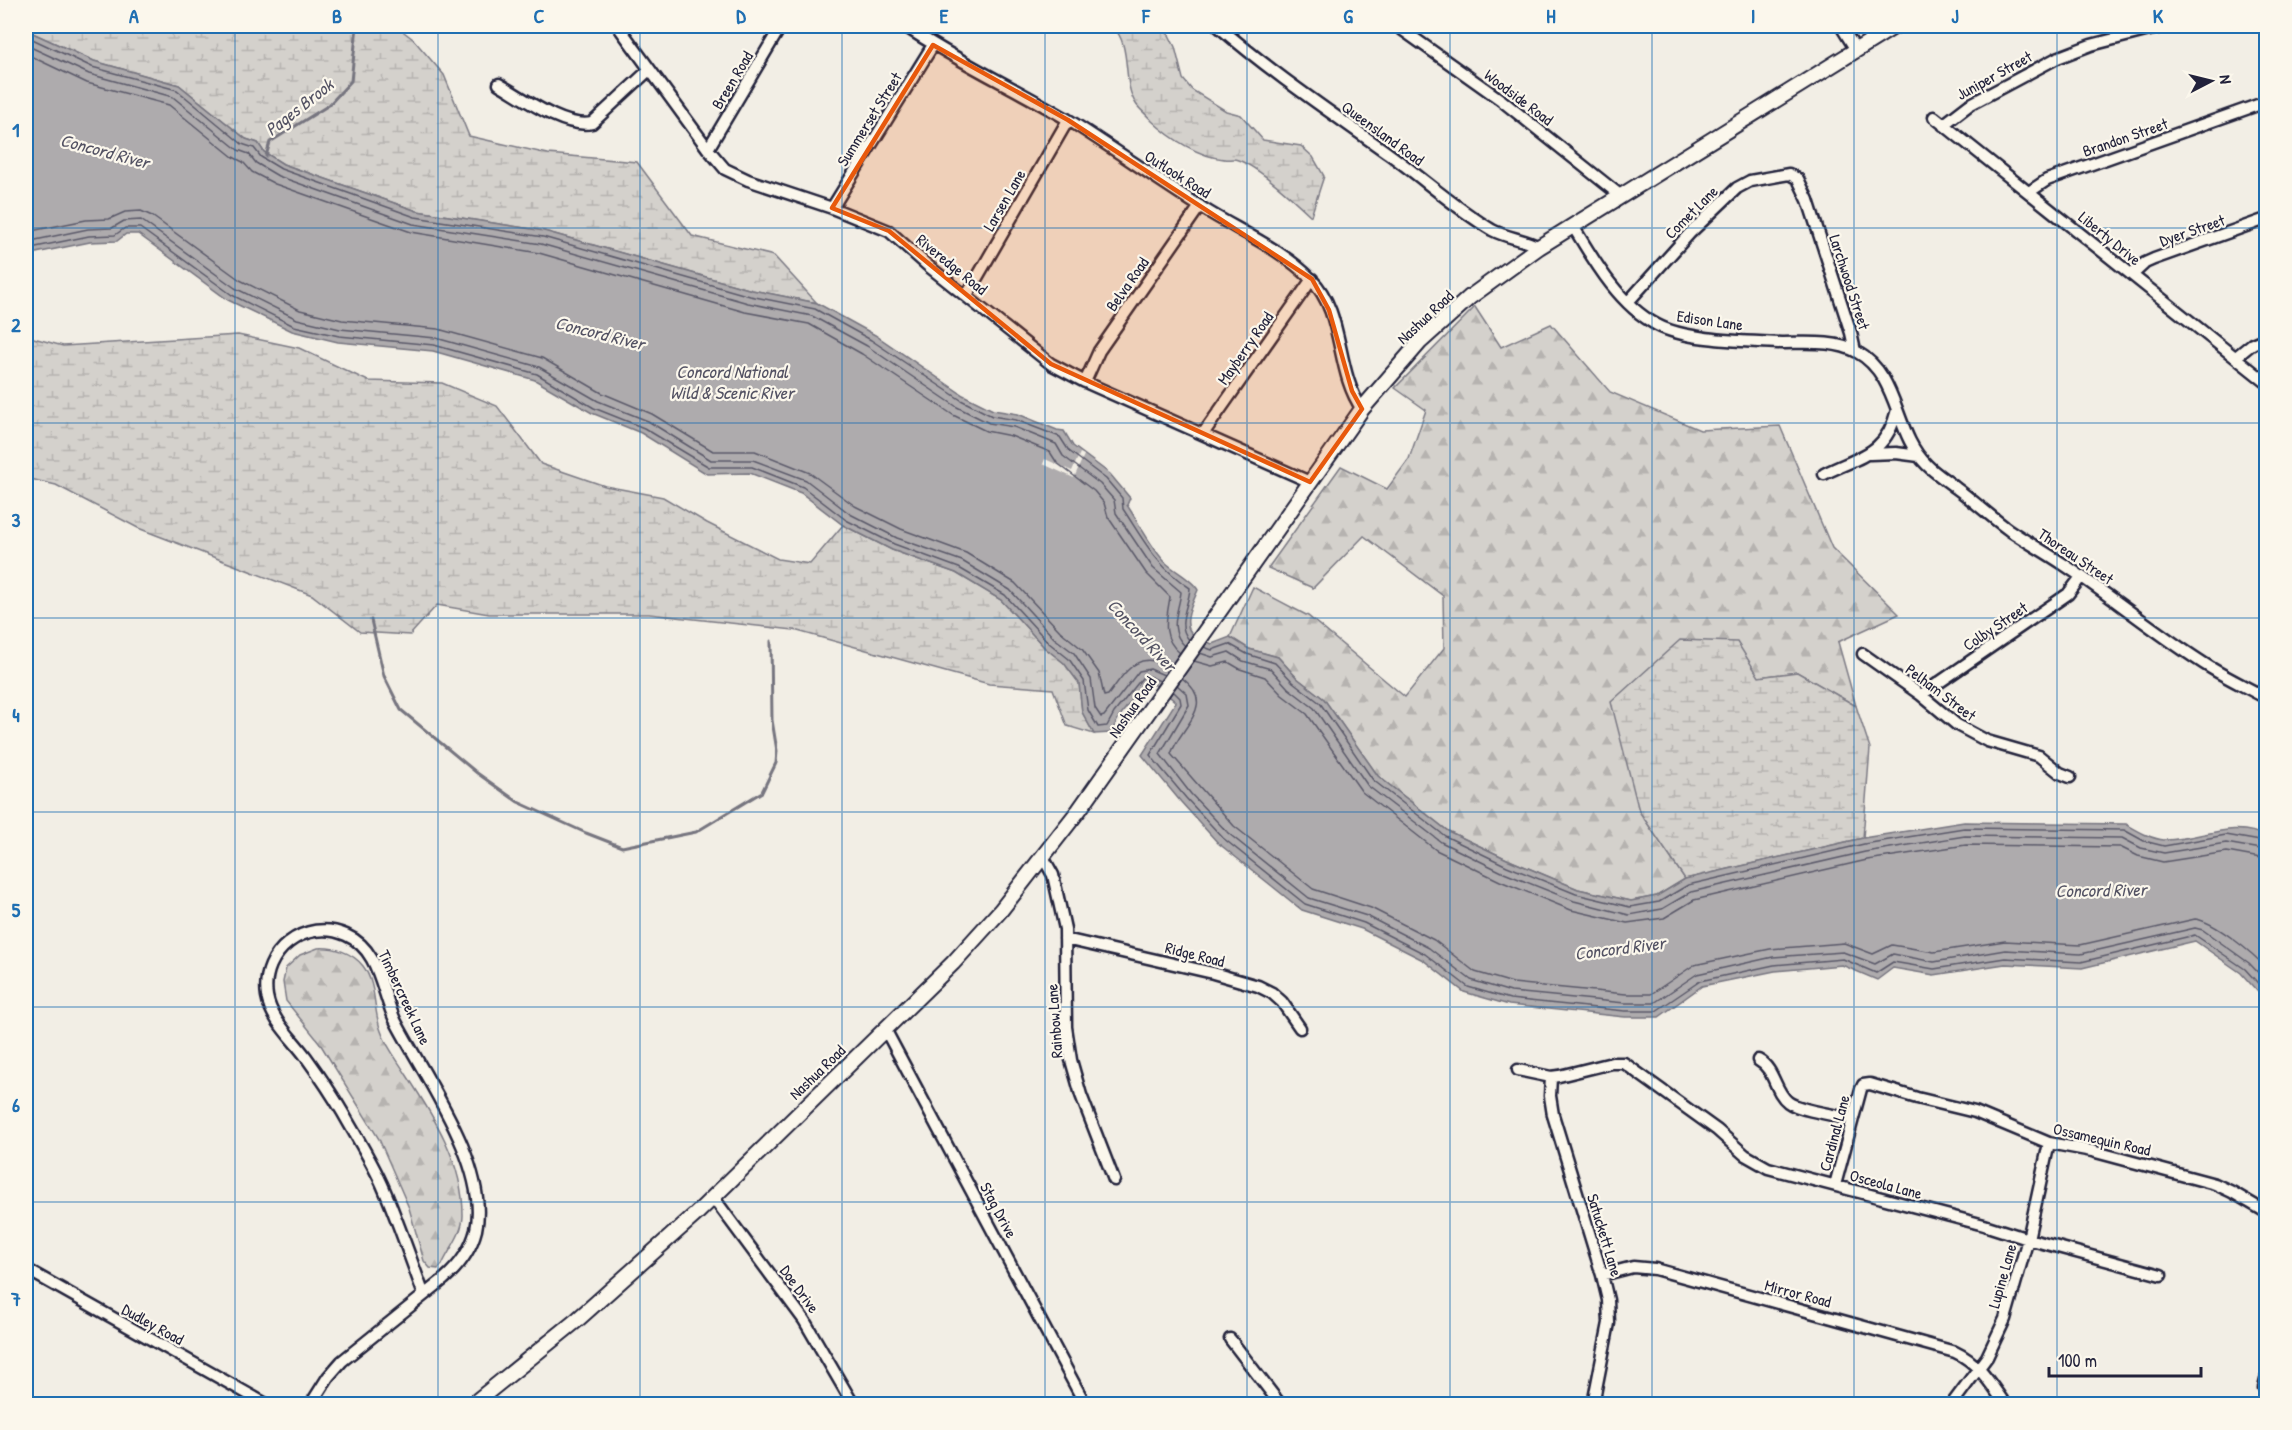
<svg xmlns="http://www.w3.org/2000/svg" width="2292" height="1430" viewBox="0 0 2292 1430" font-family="'Patrick Hand',sans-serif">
  <defs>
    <pattern id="forest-firs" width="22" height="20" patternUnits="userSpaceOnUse" patternTransform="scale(1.5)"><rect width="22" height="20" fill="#d4d1cc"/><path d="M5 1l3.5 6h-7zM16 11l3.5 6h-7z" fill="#b6b3b0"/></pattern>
    <pattern id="wetland-marsh" width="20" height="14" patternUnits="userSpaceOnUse" patternTransform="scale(1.5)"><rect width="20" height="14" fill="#d4d1cc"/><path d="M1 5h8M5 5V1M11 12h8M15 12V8" fill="none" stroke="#b6b3b0"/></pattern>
  </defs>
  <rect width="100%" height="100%" fill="#f2eee5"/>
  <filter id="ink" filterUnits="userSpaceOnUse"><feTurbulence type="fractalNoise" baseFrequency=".0167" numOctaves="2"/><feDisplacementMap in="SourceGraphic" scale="12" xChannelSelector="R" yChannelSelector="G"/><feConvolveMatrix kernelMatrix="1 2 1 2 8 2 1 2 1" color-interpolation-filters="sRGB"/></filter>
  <g filter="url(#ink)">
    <path fill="url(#forest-firs)" stroke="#7b7a84" stroke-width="1.5" d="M 1475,307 L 1501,347 L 1551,324 L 1610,392 L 1700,430 L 1780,426 L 1832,548 L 1899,614 L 1838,642 L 1856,706 L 1797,672 L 1759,677 L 1639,811 L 1685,879 L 1657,896 L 1631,901 L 1578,889 L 1509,860 L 1448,831 L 1378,776 L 1324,699 L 1297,678 L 1278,657 L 1249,649 L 1230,637 L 1253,587 L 1308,616 L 1405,697 L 1444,648 L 1443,596 L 1364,536 L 1313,588 L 1268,568 L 1341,466 L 1387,489 L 1409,459 L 1426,410 L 1395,388 Z
      M 318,948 C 334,947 352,952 363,966 C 377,984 373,1011 381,1031 C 386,1046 398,1061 406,1074 C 434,1117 463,1162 463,1215 C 463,1234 449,1249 442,1265 L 438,1269 L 430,1268 L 424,1261 L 409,1208 L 379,1139 L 319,1042 L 286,1001 L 283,982 L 286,968 L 300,955 Z"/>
    <path fill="url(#wetland-marsh)" stroke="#7b7a84" stroke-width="1.5" d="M 26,26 L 396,26 L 413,39 L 444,75 L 469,136 L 548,154 L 637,162 L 692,236 L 774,256 L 817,303 L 752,290 L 544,231 L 417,211 L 283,164 L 264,152 L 258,143 L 246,139 L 179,85 L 94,61 L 26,30 Z
      M 1112,26 L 1159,26 L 1169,35 L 1175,47 L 1183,79 L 1192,90 L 1226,111 L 1241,115 L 1263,140 L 1301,146 L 1313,157 L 1324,176 L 1311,216 C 1293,199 1260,168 1238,160 C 1233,158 1229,160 1224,159 C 1199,157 1170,138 1152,121 C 1147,115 1140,110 1136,104 C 1121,81 1133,45 1112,26 Z
      M 238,335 L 299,348 L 368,381 L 442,383 L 497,406 L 541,464 L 605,486 L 663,497 L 707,523 L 778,559 L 810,564 L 843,525 L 892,550 L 956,573 L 1001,600 L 1045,648 L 1064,663 L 1079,683 L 1082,712 L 1094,734 L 1067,726 L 1053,689 L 989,684 L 794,630 L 649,614 L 489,614 L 437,605 L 410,635 L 360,632 L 312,595 L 138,528 L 56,485 L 26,478 L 26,336 L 63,346 Z
      M 1680,640 L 1737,642 L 1759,677 L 1797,672 L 1856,706 L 1870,748 L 1863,838 L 1685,879 L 1639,811 L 1611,702 Z"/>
    <path fill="#aeabad" stroke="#76747f" stroke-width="1.5" d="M 26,30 L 94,61 L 179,85 L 246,139 L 258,143 L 264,152 L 283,164 L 417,211 L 544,231 L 752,290 L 817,303 L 875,335 L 963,395 L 993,410 L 1018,414 L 1057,430 L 1064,431 L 1073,446 L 1110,474 L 1130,498 L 1127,505 C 1139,523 1150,546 1165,562 C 1174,571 1193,580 1198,590 C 1193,602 1180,626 1194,635 C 1199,639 1206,641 1212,644 L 1230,637 L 1249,649 L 1278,657 L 1297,678 L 1324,699 L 1378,776 L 1448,831 L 1509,860 L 1578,889 L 1631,901 L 1657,896 L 1685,879 L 1863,838 L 1964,822 L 2126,824 C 2138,831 2151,839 2165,840 C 2197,841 2234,818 2266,837 L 2266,1001 L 2241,973 L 2195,941 L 2082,968 L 2005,964 L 1934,975 L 1893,968 L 1877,980 L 1842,965 L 1775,971 L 1702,986 L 1659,1017 L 1625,1017 L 1509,1005 L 1464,992 L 1423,960 L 1362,929 L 1302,910 L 1218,843 L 1181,802 L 1142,755 L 1176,702 L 1155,685 L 1146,682 L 1119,717 L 1111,733 L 1094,734 L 1082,712 L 1079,683 L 1064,663 L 1045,648 L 1001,600 L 956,573 L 892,550 L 843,525 L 801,493 L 750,473 L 707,474 L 641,433 L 592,413 L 535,380 L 433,351 L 338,342 L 292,331 L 228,300 L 138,234 L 126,234 L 117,241 L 90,242 L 26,255 Z"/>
    <path fill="#f2eee5" d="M 1080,453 L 1084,455 L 1074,478 L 1043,464 L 1045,459 L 1072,471 Z"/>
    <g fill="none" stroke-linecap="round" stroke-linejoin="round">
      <path stroke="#5a5969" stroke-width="1.5" d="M 26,36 L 92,67 L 177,90 L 242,144 L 254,148 L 261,157 L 281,169 L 415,217 L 543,237 L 750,296 L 815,309 L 871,340 L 961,400 L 992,416 L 1016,420 L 1060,437 L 1069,451 L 1106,479 L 1122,498 L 1123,509 C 1145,542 1156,566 1190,588 C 1189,607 1175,623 1189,640
        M 26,45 L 89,74 L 173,97 L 238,150 L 249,154 L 256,163 L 278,176 L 413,224 L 541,244 L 748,303 L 812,316 L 867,346 L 957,407 L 989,423 L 1014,427 L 1056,444 L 1063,456 L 1100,484 L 1114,500 L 1116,513 L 1153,568 L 1181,592 C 1179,611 1167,629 1185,646
        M 26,54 L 87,83 L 169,105 L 233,157 L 243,162 L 252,172 L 275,184 L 411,232 L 539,253 L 745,312 L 809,324 L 862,354 L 953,415 L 986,431 L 1011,436 L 1050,452 L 1057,463 L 1094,491 L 1104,503 L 1108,517 L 1146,573 L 1170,597 C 1167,617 1160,637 1180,653
        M 26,232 L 86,220 L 109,219 L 125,212 L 141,211 L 152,216 L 240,280 L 300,310 L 342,320 L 438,329 L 542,358 L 602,393 L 652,414 L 713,451 L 755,451 L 810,473 L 855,506 L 901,529 L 966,553 L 1015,583 L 1060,631 L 1082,649 L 1099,673 L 1104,696 L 1108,695 C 1125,673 1138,647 1169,668
        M 26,242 L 88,229 L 112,228 L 124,221 L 141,220 L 235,288 L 297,319 L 340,329 L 436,338 L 539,367 L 598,401 L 648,421 L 711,460 L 753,460 L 806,480 L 850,514 L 897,538 L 962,561 L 1010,590 L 1054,638 L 1074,653 L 1091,679 L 1095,708 L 1101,717 L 1104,716 L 1139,671 L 1150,669 L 1164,675
        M 26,249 L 89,236 L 115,235 L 125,228 L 140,228 L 232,295 L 294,326 L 339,336 L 434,345 L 537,374 L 594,408 L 644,428 L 709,467 L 752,467 L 803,487 L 846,520 L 894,544 L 959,568 L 1005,595 L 1049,643 L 1069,659 L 1084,681 L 1088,710 L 1098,727 L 1107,726 L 1114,713 L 1142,678 L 1148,676 L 1160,681
        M 1204,647 L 1212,650 L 1229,644 L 1247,654 L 1275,663 L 1293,682 L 1320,703 L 1373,780 L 1445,836 L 1507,866 L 1576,894 L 1630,907 L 1659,902 L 1688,885 L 1864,844 L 1964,828 L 2124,830 L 2144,841 L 2164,846 L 2226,835 L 2266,842
        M 1200,653 L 1212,657 L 1229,652 L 1243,661 L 1271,669 L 1288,688 L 1314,708 L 1368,786 L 1441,842 L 1504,873 L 1574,901 L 1629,915 L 1662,909 L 1691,892 L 1865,852 L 1965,836 L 2122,838 L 2141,848 L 2164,853 L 2226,843 L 2266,850
        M 1194,661 L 1212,666 L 1228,662 L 1240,669 L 1265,677 L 1282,695 L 1307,714 L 1362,792 L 1436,850 L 1500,881 L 1571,910 L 1627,923 L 1664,918 L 1694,900 L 1867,860 L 1966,845 L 2120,847 L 2138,856 L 2163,862 L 2227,852 L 2266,859
        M 1182,678 C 1218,705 1181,725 1171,754 L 1234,826 L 1313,889 L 1371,908 L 1434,940 L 1475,972 L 1513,983 L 1626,994 L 1651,994 L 1694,965 L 1770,949 L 1844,943 L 1873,954 L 1892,945 L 1934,952 L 2005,941 L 2080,945 L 2195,919 C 2214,921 2254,954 2266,968
        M 1177,685 L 1187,694 L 1189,705 L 1160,754 L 1191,794 L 1228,833 L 1309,898 L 1367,916 L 1429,948 L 1471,980 L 1511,992 L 1625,1003 L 1654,1003 L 1697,974 L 1773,957 L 1843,952 L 1875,964 L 1893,954 L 1934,962 L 2005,950 L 2081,954 L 2195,928 L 2203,930 L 2249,963 L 2266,981
        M 1173,691 L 1180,698 L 1181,704 L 1150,755 L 1186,798 L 1223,838 L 1305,904 L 1364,923 L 1425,954 L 1468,987 L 1510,999 L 1625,1011 L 1656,1011 L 1700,981 L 1774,965 L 1843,959 L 1876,973 L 1893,962 L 1934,969 L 2005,958 L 2081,962 L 2195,935 L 2245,969 L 2266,992"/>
      <path stroke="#76747f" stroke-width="3" d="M 266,156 L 270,142 L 329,105 L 351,81 L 357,26
        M 371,620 L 384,676 L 401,710 L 477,773 L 518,802 L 586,833 L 622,847 L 696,832 L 762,792 L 776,763 L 777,751 L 772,720 L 771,641"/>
      <defs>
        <path id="minor" d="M 618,26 L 708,149 L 725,169 L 748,180 L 832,208 L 889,231 L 927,265 L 1051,364 L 1085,382 L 1310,482
          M 905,26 C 956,61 1013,87 1067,119 C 1113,148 1158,180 1204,209 C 1239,231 1282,249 1311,279 C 1345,313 1335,371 1362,409
          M 1218,26 C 1272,73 1332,113 1389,154 C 1424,179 1455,208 1492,230 C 1507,238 1524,239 1539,247
          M 1397,26 L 1501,100 L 1621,196
          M 1841,26 L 1856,50
          M 499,84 C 523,98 565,129 592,123 L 649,70
          M 1934,117 L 2266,382
          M 1943,125 L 1969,105 L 2057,58 L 2091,45 L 2165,26
          M 708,149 L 781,26
          M 2029,192 L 2047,180 L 2266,102
          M 832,208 L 933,45
          M 1573,226 C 1594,261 1619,305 1657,325 C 1687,341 1746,341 1781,343 C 1806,343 1835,340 1857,352 C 1900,376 1894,434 1927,465 C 1936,474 1946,480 1956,488 C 1974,501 1991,517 2009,530 C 2027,542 2045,552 2063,564 C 2113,597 2159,636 2211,668 C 2229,679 2248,688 2266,698
          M 2132,275 L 2145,263 L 2154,259 L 2266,219
          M 967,295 L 1068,120
          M 1628,302 L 1690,233 L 1737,188 L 1750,181 L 1789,174 L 1798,179 L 1808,200 L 1851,333 L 1855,351
          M 2236,357 L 2252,344 L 2266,338
          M 1085,382 L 1099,351 L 1200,206
          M 1203,434 L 1312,279
          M 1870,454 L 1896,453 L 1919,456
          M 1824,474 C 1860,456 1886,455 1897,410
          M 1863,654 L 1921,695 L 1957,725 L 1987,741 L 2039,756 L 2060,773 L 2070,777
          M 1921,695 L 2068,594 L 2081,577
          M 1043,857 L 1053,875 L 1065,929 L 1066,1027 L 1071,1060 L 1081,1095 L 1114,1180
          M 1065,939 L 1213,973 L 1258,986 L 1272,993 L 1282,1002 L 1300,1028
          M 885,1029 L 1085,1404
          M 1758,1060 C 1775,1069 1774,1091 1788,1102 C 1798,1110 1839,1116 1853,1119
          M 1518,1070 L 1551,1077 L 1559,1076 L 1612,1063 L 1624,1063 L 1717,1130 L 1745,1155 L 1768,1168 L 1984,1225 L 2028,1239 L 2161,1275
          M 1551,1077 L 1550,1096 L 1553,1115 L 1602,1275 L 1608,1300 L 1609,1323 L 1593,1404
          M 1835,1185 L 1861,1089 L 1863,1085 L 1870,1084 L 1917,1098 L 1975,1112 L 2049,1143 L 2092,1151 L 2215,1184 L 2232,1192 L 2266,1212
          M 713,1197 L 804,1320 L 853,1404
          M 26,1269 L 266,1404
          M 1602,1275 L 1633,1267 L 1655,1269 L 1955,1352 C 1979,1363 1990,1383 2005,1404
          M 1230,1339 L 1280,1404
          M 2264,1388 L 2266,1380
          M 311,1404 L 328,1377 L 342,1361 L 444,1279 C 459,1266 471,1250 476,1230 C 490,1167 424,1076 396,1022 C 381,993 381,950 346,935 C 306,917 260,952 267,996 C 271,1020 292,1038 306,1057 C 319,1075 332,1094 343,1113 C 357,1138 373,1163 384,1189 C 399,1224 411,1260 424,1295
          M 1952,1404 L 1987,1357 L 2005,1319 L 2028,1239 L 2049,1143"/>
        <path id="major" d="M 473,1404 L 577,1320 L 696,1214 L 953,963 L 1001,910 L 1079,810 L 1362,409 L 1420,342 L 1470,297 L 1539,247 L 1895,26"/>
      </defs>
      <use href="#minor" stroke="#22223b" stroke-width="15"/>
      <use href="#major" stroke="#22223b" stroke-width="18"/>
      <use href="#minor" stroke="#fbf7ec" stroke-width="10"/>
      <use href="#major" stroke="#fbf7ec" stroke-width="14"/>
    </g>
  </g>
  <path fill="#e8590c" fill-opacity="0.2" stroke="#e8590c" stroke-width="4.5" stroke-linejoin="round" d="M 933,45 L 1068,120 L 1312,279 L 1329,310 L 1352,391 L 1362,409 L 1310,482 L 1051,364 L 889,231 L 832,208 Z"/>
  <path fill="none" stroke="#1f6fb2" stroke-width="1.5" stroke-opacity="0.55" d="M 235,26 L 235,1404M 438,26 L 438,1404M 640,26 L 640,1404M 842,26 L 842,1404M 1045,26 L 1045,1404M 1247,26 L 1247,1404M 1450,26 L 1450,1404M 1652,26 L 1652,1404M 1854,26 L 1854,1404M 2057,26 L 2057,1404M 26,228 L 2266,228M 26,423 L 2266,423M 26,618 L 2266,618M 26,812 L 2266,812M 26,1007 L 2266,1007M 26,1202 L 2266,1202"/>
  <g text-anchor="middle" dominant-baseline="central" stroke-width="4.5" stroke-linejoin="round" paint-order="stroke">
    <g font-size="16" fill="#22223b" stroke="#fbf7ec">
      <text transform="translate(1994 75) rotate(-29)">Juniper Street</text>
      <text transform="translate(732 80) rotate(-59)">Breen Road</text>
      <text transform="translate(1519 97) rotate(37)">Woodside Road</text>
      <text transform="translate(869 119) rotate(-58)">Summerset Street</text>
      <text transform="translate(1383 133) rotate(36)">Queensland Road</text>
      <text transform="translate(2125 137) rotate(-19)">Brandon Street</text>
      <text transform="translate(1178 174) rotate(32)">Outlook Road</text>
      <text transform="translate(1004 200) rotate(-60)">Larsen Lane</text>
      <text transform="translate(1691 212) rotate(-45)">Comet Lane</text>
      <text transform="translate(2192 230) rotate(-19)">Dyer Street</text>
      <text transform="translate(2110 238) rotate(39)">Liberty Drive</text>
      <text transform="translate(952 264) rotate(39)">Riveredge Road</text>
      <text transform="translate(1850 282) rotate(72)">Larchwood Street</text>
      <text transform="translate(1127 284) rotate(-55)">Belva Road</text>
      <text transform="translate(1425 317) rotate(-43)">Nashua Road</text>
      <text transform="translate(1710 320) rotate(8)">Edison Lane</text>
      <text transform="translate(1245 348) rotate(-55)">Mayberry Road</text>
      <text transform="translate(2076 556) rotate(34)">Thoreau Street</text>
      <text transform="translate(1995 626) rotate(-34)">Colby Street</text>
      <text transform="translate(1941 692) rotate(37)">Pelham Street</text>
      <text transform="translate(1132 707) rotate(-55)">Nashua Road</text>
      <text transform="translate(1195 954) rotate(14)">Ridge Road</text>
      <text transform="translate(405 997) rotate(65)">Timbercreek Lane</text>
      <text transform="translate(1054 1021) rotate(-94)">Rainbow Lane</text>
      <text transform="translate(817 1072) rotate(-44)">Nashua Road</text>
      <text transform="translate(1834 1133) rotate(-75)">Cardinal Lane</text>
      <text transform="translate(2102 1139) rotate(13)">Ossamequin Road</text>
      <text transform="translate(1886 1184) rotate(15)">Osceola Lane</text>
      <text transform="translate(999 1210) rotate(62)">Stag Drive</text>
      <text transform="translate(1605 1235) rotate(73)">Satuckett Lane</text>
      <text transform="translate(2002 1276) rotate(-74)">Lupine Lane</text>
      <text transform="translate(800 1289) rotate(54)">Doe Drive</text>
      <text transform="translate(1798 1293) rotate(15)">Mirror Road</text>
      <text transform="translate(153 1324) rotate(29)">Dudley Road</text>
    </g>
    <g font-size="18" font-style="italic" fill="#535263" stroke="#fbf7ec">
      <text transform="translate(299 107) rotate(-38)">Pages Brook</text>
      <text transform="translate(105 151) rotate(15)">Concord River</text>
      <text transform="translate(600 333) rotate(14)">Concord River</text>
      <text x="732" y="371">Concord National<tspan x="732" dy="21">Wild &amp; Scenic River</tspan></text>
      <text transform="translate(1142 635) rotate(47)">Concord River</text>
      <text transform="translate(2101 890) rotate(-1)">Concord River</text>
      <text transform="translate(1620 948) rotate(-7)">Concord River</text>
    </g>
  </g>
  <rect width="2292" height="1430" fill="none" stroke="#fbf7ec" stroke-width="66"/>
  <g transform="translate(2211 81) rotate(83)" stroke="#fbf7ec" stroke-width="4.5" paint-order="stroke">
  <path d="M0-4.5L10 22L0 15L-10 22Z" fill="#22223b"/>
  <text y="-9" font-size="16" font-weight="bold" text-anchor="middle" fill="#22223b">N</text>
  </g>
  <path d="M2049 1367v9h152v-9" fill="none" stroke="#22223b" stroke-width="3"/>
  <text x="2058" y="1367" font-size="18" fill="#22223b" stroke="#fbf7ec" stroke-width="4.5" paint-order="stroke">100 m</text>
  <rect x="33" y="33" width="2226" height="1364" fill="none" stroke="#1f6fb2" stroke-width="2"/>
  <g font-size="20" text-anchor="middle" font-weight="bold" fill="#1f6fb2">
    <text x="134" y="23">A</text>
    <text x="337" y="23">B</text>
    <text x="539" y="23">C</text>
    <text x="741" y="23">D</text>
    <text x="944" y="23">E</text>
    <text x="1146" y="23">F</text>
    <text x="1348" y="23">G</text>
    <text x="1551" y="23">H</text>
    <text x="1753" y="23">I</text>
    <text x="1955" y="23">J</text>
    <text x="2158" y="23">K</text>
    <text x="16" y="137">1</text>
    <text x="16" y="332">2</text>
    <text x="16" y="527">3</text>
    <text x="16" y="722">4</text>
    <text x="16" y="917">5</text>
    <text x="16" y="1112">6</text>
    <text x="16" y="1306">7</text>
  </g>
</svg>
